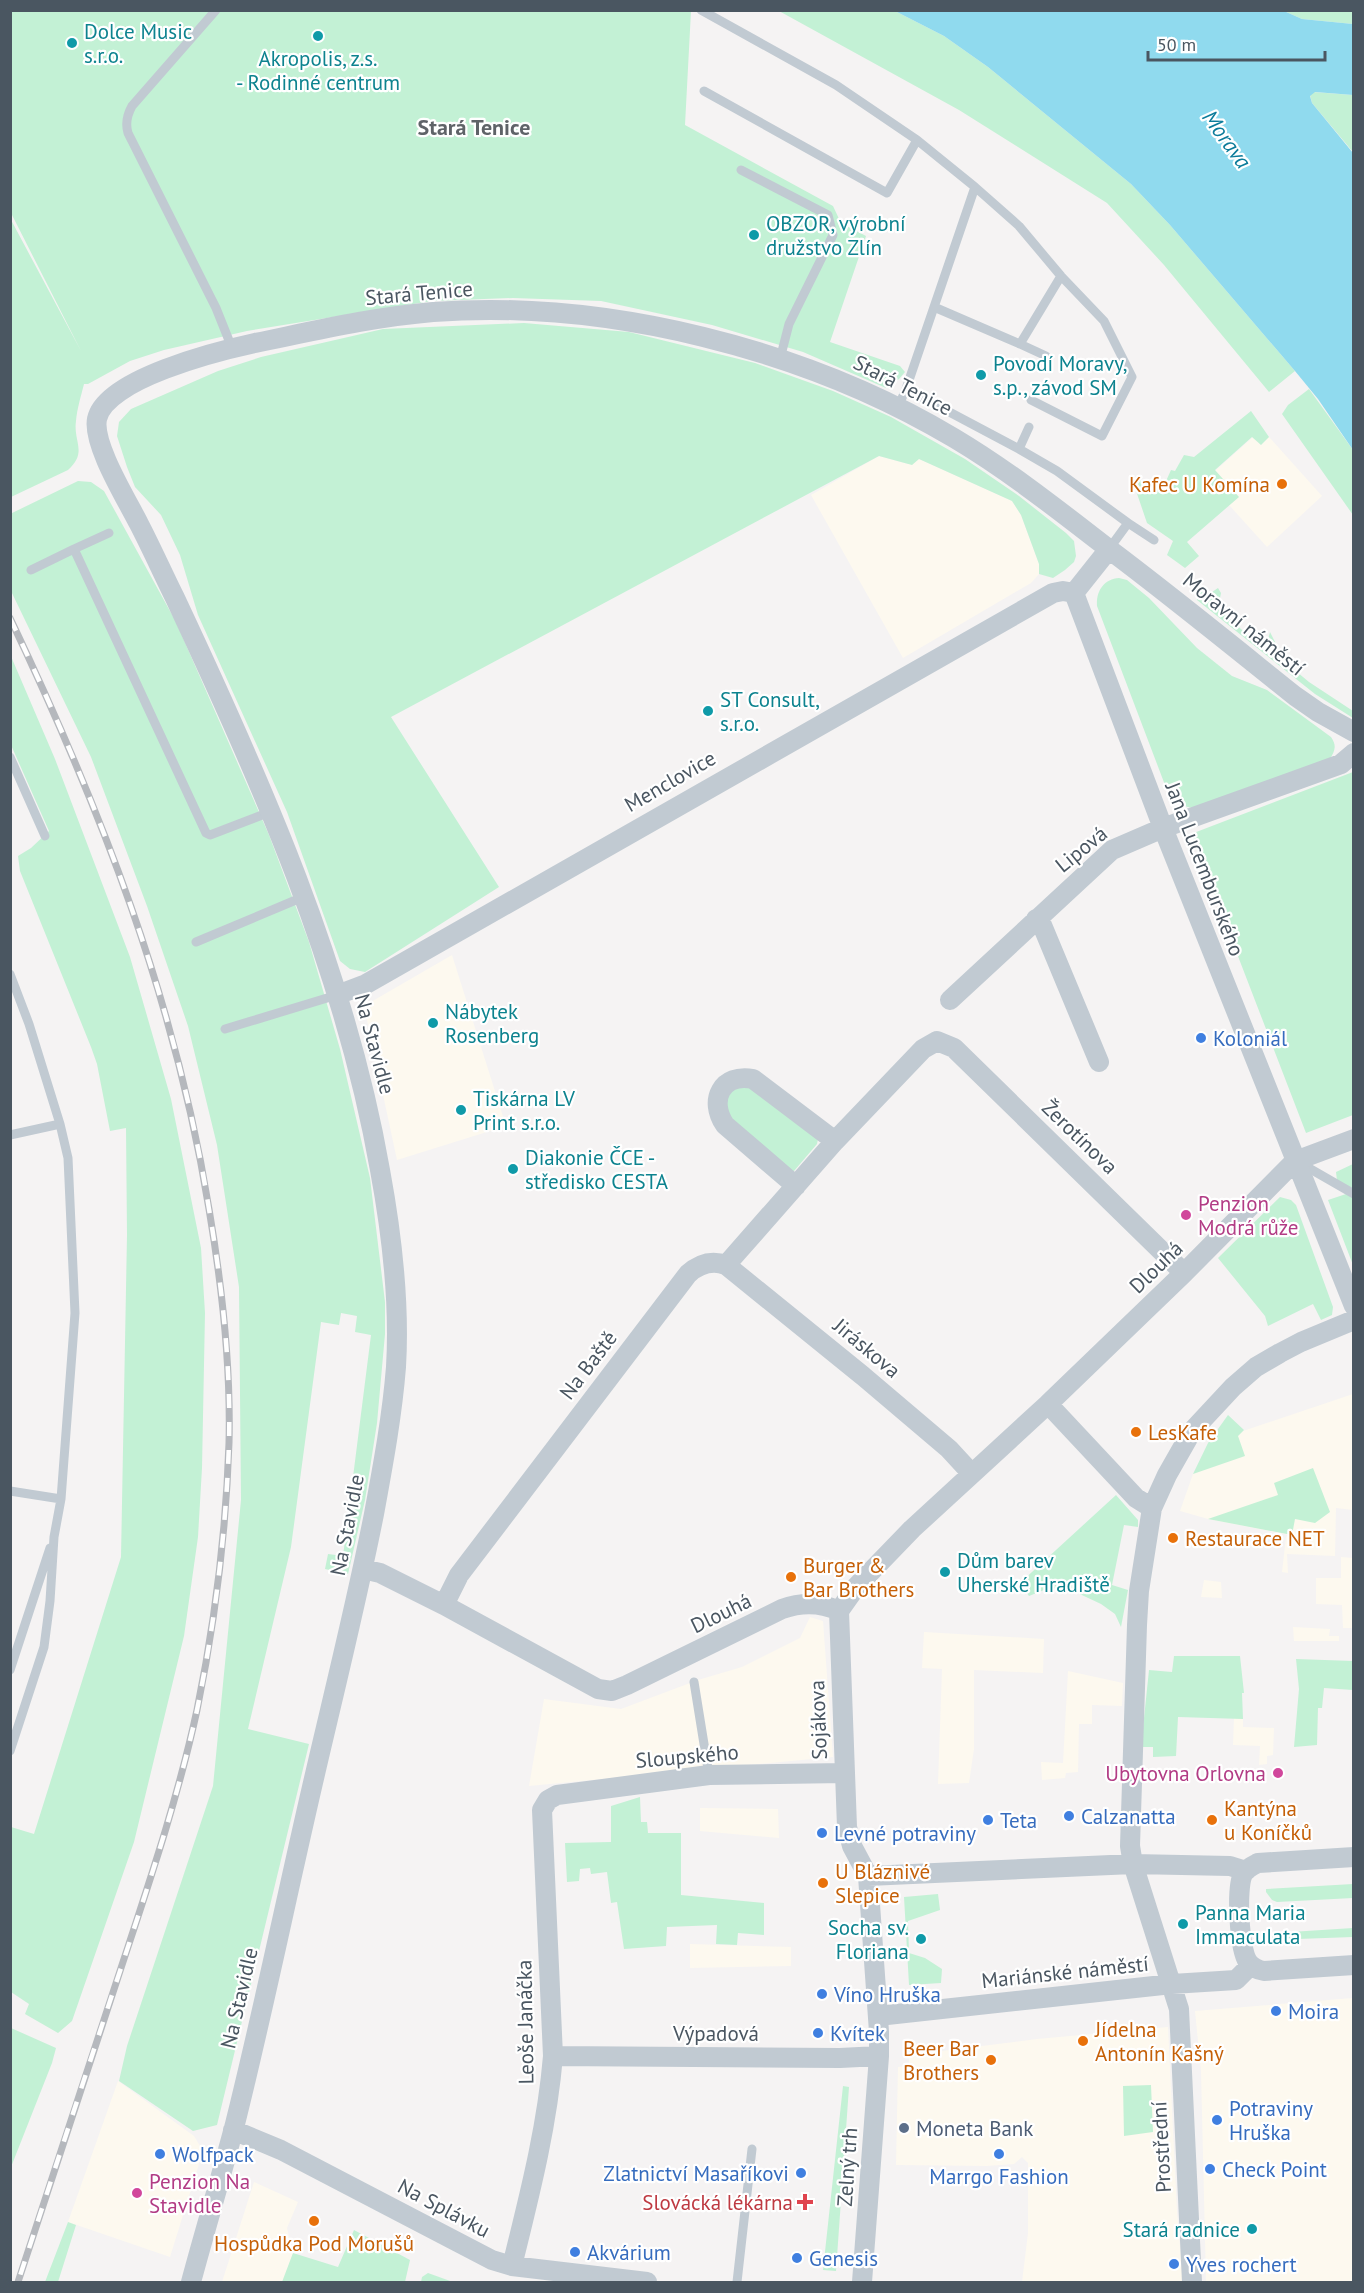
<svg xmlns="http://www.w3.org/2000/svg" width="1364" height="2293" viewBox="0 0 1364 2293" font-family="'PT Sans',sans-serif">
  <rect width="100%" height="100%" fill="#f5f3f3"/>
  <path fill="#fdf9ef" d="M 1253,437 L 1261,445 L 1269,437 L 1322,496 L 1267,547 L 1229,505 L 1238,497 L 1215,471 Z
    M 879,456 L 908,464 L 919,459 L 1012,501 L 1021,515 L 1039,564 L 1039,574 L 1031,583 L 903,658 L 811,495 Z
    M 452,955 L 506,1126 L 397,1160 L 364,1006 Z
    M 1353,1394 L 1353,1510 L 1336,1508 L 1335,1556 L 1287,1554 L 1288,1573 L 1282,1572 L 1286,1537 L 1290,1535 L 1208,1519 L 1180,1511 L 1193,1474 L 1240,1432 Z
    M 1341,1557 L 1353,1558 L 1353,1628 L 1343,1628 L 1342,1605 L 1316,1604 L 1316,1578 L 1341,1578 Z
    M 1204,1580 L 1221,1582 L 1222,1598 L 1201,1597 Z
    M 810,1617 L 823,1621 L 833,1757 L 529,1786 L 544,1699 L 621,1709 L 698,1680 L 742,1667 L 800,1638 Z
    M 1293,1627 L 1330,1629 L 1329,1636 L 1339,1636 L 1339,1641 L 1294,1641 Z
    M 924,1632 L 1044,1639 L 1043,1673 L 974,1670 L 974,1749 L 969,1783 L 938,1784 L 942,1669 L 922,1668 Z
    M 1068,1671 L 1123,1683 L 1122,1706 L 1092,1705 L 1092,1724 L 1079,1724 L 1078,1772 L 1066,1773 L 1065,1778 L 1042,1780 L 1041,1762 L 1063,1763 Z
    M 1234,1718 L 1243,1719 L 1243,1727 L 1274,1728 L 1273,1755 L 1267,1756 L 1267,1764 L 1259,1765 L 1260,1746 L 1233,1745 Z
    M 700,1808 L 778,1809 L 779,1838 L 700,1831 Z
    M 690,1944 L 791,1947 L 791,1966 L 690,1968 Z
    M 1353,1998 L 1353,2282 L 1206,2282 L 1201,2071 L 1195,2011 Z
    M 1168,2027 L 1177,2211 L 1183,2282 L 1022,2282 L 1028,2233 L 1028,2163 L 1022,2157 L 1014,2164 L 987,2166 L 896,2165 L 898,2067 L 909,2066 L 909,2055 L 1037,2039 Z
    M 118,2081 L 194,2136 L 203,2151 L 170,2257 L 68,2222 Z
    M 254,2182 L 298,2202 L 287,2228 L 293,2253 L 283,2282 L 222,2282 Z"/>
  <path fill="#c3f1d5" d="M 11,11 L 691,11 L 685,125 L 833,206 L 841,223 L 866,236 L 830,342 L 900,366 L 905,372 L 899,379 L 886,388 L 803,352 L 712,325 L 601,301 L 513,298 L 432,301 L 247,331 L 164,350 L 130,361 L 88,384 L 84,384 C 81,396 77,409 76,421 C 73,442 88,452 68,470 L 11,497 L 10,218 L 81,351 L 11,213 Z
    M 779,11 L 895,11 L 944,36 L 988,67 L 1131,184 L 1170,225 L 1295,371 L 1269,392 L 1164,265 L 1107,203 L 959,110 Z
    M 1284,11 L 1353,11 L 1353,24 L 1302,19 Z
    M 1313,92 L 1353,95 L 1353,152 L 1312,103 L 1310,95 Z
    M 524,323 L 629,332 L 755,363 L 833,391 L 891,417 L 965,459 L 1019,496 L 1066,533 L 1074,541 L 1076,556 L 1074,562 L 1065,570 L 1053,578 L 1039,574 L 1039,564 L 1021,515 L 1012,501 L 919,459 L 912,465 L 879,456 L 391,717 L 499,887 L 365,972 L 350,969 L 340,961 L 287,812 L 198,615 L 180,555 L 161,515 L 135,487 L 127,467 L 117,436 L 119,422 L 131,409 L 218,371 L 261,357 L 383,329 Z
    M 1309,389 L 1353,450 L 1353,515 L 1282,414 L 1288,405 Z
    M 1251,411 L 1269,437 L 1261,445 L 1252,437 L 1215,470 L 1239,497 L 1187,542 L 1199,556 L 1185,568 L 1167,555 L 1173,541 L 1147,523 L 1131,476 L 1162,490 L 1171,470 L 1175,471 L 1184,455 L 1194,457 Z
    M 78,481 L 91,482 L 104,491 L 176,622 L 269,835 L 309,942 L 340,1049 L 370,1178 L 385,1302 L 385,1334 L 377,1423 L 365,1500 L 348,1574 L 325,1569 L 328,1554 L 343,1556 L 371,1335 L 355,1332 L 357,1316 L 341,1313 L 339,1325 L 321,1322 L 291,1547 L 248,1729 L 309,1744 L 217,2125 L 193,2131 L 119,2081 L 127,2046 L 213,1786 L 241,1500 L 239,1287 L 217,1145 L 188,1026 L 147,906 L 91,757 L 11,591 L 10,514 Z
    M 1119,578 L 1127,580 L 1149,598 L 1197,648 L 1232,676 L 1267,690 L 1331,737 C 1337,746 1335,750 1330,759 L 1199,809 C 1181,807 1172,802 1165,785 L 1097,606 C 1096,591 1104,579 1119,578 Z
    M 1218,588 L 1221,593 L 1218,608 L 1265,651 L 1270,632 L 1285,662 L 1309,682 L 1353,711 L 1353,718 L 1315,694 L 1197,600 L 1197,591 L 1209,594 Z
    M 10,654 L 55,759 L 130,957 L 171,1099 L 201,1248 L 205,1313 L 202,1468 L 198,1537 L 184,1636 L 134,1842 L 72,2021 L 58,2033 L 25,2014 L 29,2004 L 11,1992 L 11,1827 L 34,1834 L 121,1557 L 127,1235 L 126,1128 L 110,1131 L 97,1064 L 91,1047 L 20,871 L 18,856 L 31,848 L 49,831 L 11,745 Z
    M 1353,772 L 1353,1115 L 1306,1133 L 1191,834 Z
    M 749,1086 L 818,1139 L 817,1144 L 794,1171 L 790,1171 L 728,1119 L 725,1099 L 735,1088 Z
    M 1353,1164 L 1353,1265 L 1328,1200 L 1352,1192 L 1338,1189 L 1336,1172 Z
    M 1280,1197 L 1291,1200 L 1296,1205 L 1333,1307 L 1332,1315 L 1321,1320 L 1313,1304 L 1268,1326 L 1265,1316 L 1218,1258 Z
    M 1228,1415 L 1244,1430 L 1238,1436 L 1245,1456 L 1193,1474 L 1208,1443 Z
    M 1313,1468 L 1330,1512 L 1315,1523 L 1295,1519 L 1292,1535 L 1208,1519 L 1278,1495 L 1274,1483 Z
    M 1116,1495 L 1138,1520 L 1138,1527 L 1124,1525 L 1112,1585 L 1128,1590 L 1121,1627 L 1115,1614 L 1101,1604 L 1069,1589 L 1049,1588 L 1029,1596 L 1020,1583 Z
    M 1174,1656 L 1240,1656 L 1244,1693 L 1242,1693 L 1243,1719 L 1178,1717 L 1176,1756 L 1153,1757 L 1153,1747 L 1141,1747 L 1149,1670 L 1172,1672 Z
    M 1296,1659 L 1353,1661 L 1353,1690 L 1324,1688 L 1322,1708 L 1318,1708 L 1317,1745 L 1294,1747 L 1299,1689 Z
    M 640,1797 L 641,1822 L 647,1822 L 648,1833 L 681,1833 L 681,1895 L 764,1903 L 764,1935 L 738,1933 L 737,1945 L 716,1944 L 717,1925 L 667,1927 L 666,1946 L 624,1949 L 617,1902 L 611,1903 L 607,1872 L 591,1874 L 590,1868 L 580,1869 L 579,1881 L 567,1882 L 565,1843 L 611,1842 L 611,1806 Z
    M 1353,1884 L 1353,1898 L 1277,1902 L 1272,1900 L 1266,1892 L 1266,1889 Z
    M 938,1894 L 940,1910 L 908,1921 L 909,1953 L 925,1958 L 942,1969 L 941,1983 L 909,1985 L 904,1897 Z
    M 1353,1928 L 1353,1937 L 1269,1940 L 1272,1934 L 1275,1933 Z
    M 11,2028 L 56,2048 L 52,2063 L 11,2167 Z
    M 1151,2085 L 1153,2132 L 1124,2136 L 1123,2086 Z
    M 843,2086 L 849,2087 L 836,2271 L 823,2270 Z
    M 68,2222 L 76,2225 L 58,2282 L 45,2282 Z
    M 354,2230 L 410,2260 L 405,2282 L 282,2282 L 293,2253 L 338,2267 Z
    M 428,2273 L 453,2282 L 421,2282 L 422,2277 Z"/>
  <path fill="#90daee" d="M 1284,11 L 1302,19 L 1353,24 L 1353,95 L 1315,92 L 1310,96 L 1312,103 L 1353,153 L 1353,450 L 1318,399 L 1295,371 L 1170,225 L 1131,184 L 988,67 L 944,36 L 895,11 Z"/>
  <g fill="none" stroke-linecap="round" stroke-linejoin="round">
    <path stroke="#c1cad2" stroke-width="9" d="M 216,10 L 132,106 C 127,115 125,123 128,133 L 216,308 L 232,348
      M 701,10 L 836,85 L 917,140
      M 704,91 L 887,193 L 917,140 L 975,187
      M 741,170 L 828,215 L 833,235 L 789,324 L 780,359
      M 934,307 L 1020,344 L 1061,276
      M 1020,344 L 1046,356
      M 906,389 L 975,187 L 1019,226 L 1061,276 L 1104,321 L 1132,377 L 1102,436 L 1031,400
      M 898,407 L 906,389 L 1019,449 L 1057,471 L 1128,523 L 1109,549
      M 1019,449 L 1029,427
      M 1128,523 L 1154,540
      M 74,549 L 109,533
      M 31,570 L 74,549 L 206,833 L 210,835 L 270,812
      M 10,757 L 45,836
      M 196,942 L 303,897
      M 10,974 L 29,1024 L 60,1124 L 68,1158 L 75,1313 L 61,1499 L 54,1537 L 50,1601 L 44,1647 L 10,1751
      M 225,1029 L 337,995
      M 10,1135 L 60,1124
      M 1300,1163 L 1354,1194
      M 10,1491 L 61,1499
      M 10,1670 L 50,1548
      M 694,1682 L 709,1775
      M 737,2282 L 752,2149"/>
    <path stroke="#c1cad2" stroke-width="20" d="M 1074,593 L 1163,828 L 1354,1306
      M 1036,919 L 1042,925 L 1099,1062
      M 337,995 L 366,984 L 1053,593 L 1063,591 L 1074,593 L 1109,549
      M 950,1000 L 1112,850 L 1163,828 L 1341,764 L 1354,753
      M 796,1186 L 725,1125 C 708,1100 722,1073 753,1079 L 835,1141
      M 726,1265 L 835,1141 L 923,1049 L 937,1041 L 954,1048 L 1184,1273
      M 1048,1404 L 1136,1498 L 1152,1508
      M 363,1569 L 380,1573 L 444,1605 L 598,1689 L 612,1691 L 627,1685 L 782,1609 C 802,1602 820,1602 839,1611
      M 444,1605 L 459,1575 L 688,1274 C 699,1264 712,1260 726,1265 L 863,1376 L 949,1449 L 972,1474
      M 1354,1857 L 1258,1863 C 1252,1866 1247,1868 1243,1874 C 1236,1888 1239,1949 1248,1962 C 1252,1967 1258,1970 1264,1971 L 1354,1965
      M 868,1876 L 1133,1864 L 1230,1866 L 1246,1871
      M 878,2016 L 1172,1984 L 1236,1980 L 1251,1965
      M 553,2056 L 840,2058 L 879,2056
      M 233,2130 L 281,2150 L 492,2260 L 512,2266 L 647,2282
      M 512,2266 C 529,2197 547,2128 553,2056 L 542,1810 L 548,1800 L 557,1795 L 709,1775 L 844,1773
      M 191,2282 C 205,2230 221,2177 235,2124 C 263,2012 286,1899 312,1787 C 333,1696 356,1605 374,1514 C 383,1465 392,1417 396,1367 C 400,1301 392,1235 380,1170 C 345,970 261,781 175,598 C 163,574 152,549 139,524 C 127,500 92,444 97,419 C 105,379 218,351 255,343 C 314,331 373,317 433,312 C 606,299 805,349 954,438 C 1011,472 1062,513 1114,553 C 1175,599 1235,648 1295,696 L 1318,712 L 1354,732
      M 862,2282 L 879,2056 L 879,2032 L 868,1876 L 852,1846 L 847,1827 L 839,1611 L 856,1587 L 912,1529 L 1048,1404 L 1184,1273 L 1295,1161 L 1354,1139
      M 1192,2282 L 1179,2009 L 1133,1864 L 1130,1846 L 1137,1625 L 1139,1591 L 1152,1508 L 1167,1475 L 1192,1431 L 1233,1387 L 1256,1367 L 1280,1353 L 1301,1342 L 1354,1320"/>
    <defs>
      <path id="rail" d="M 10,618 C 101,810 175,998 209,1209 C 222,1286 231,1365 229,1443 C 226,1532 215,1622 197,1710 C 178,1798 149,1883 121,1968 C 86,2073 52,2178 18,2282"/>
    </defs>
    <use href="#rail" stroke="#b5b8bd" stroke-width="7"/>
    <use href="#rail" stroke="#fff" stroke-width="4.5" stroke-dasharray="14" stroke-linecap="butt"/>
  </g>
  <g fill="#0f9aa8" stroke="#fff" stroke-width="2">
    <circle cx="318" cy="36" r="6"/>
    <circle cx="72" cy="43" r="6"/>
    <circle cx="754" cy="235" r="6"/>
    <circle cx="981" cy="375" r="6"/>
    <circle cx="708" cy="711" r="6"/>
    <circle cx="433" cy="1023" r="6"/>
    <circle cx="461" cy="1110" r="6"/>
    <circle cx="513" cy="1169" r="6"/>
    <circle cx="945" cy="1572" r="6"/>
    <circle cx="1183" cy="1924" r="6"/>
    <circle cx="921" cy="1939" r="6"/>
    <circle cx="1252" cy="2229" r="6"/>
  </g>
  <g fill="#e8710a" stroke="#fff" stroke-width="2">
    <circle cx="1282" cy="484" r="6"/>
    <circle cx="1136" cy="1432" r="6"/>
    <circle cx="1173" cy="1538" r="6"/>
    <circle cx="791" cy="1577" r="6"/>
    <circle cx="1212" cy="1820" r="6"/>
    <circle cx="823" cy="1883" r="6"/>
    <circle cx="1083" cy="2041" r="6"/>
    <circle cx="991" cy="2060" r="6"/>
    <circle cx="314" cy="2221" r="6"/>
  </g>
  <g fill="#3f7fe0" stroke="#fff" stroke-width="2">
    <circle cx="1201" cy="1038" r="6"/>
    <circle cx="1069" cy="1816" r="6"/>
    <circle cx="988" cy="1820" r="6"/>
    <circle cx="822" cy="1833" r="6"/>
    <circle cx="822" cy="1994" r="6"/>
    <circle cx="1276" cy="2011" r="6"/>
    <circle cx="818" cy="2033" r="6"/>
    <circle cx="1217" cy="2120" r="6"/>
    <circle cx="160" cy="2154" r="6"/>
    <circle cx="999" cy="2154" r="6"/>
    <circle cx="1210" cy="2169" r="6"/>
    <circle cx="801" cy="2173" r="6"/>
    <circle cx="575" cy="2252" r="6"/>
    <circle cx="797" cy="2258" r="6"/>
    <circle cx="1174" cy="2264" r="6"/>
  </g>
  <g fill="#d1479c" stroke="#fff" stroke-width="2">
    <circle cx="1186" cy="1215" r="6"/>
    <circle cx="1278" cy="1773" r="6"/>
    <circle cx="137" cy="2193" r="6"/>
  </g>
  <circle fill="#5c6f8a" stroke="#fff" stroke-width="2" cx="904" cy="2128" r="6"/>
  <path fill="#e0444e" stroke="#fff" stroke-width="2" d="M802 2193h6v6h6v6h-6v6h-6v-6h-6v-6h6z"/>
  <g text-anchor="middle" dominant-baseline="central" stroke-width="4.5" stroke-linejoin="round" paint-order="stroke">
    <g font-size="21" fill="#0d838f" stroke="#fff" text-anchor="start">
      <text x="84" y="31">Dolce Music<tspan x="84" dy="24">s.r.o.</tspan></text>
      <text x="318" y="58" text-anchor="middle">Akropolis, z.s.<tspan x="318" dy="24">- Rodinné centrum</tspan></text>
      <text x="766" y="223">OBZOR, výrobní<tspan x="766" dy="24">družstvo Zlín</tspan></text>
      <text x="993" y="363">Povodí Moravy,<tspan x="993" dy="24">s.p., závod SM</tspan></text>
      <text x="720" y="699">ST Consult,<tspan x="720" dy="24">s.r.o.</tspan></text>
      <text x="445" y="1011">Nábytek<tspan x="445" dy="24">Rosenberg</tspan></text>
      <text x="473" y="1098">Tiskárna LV<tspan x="473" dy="24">Print s.r.o.</tspan></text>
      <text x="525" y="1157">Diakonie ČCE -<tspan x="525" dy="24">středisko CESTA</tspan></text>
      <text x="957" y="1560">Dům barev<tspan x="957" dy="24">Uherské Hradiště</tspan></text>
      <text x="1195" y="1912">Panna Maria<tspan x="1195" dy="24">Immaculata</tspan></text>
      <text x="909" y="1927" text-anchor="end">Socha sv.<tspan x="909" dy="24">Floriana</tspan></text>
      <text x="1240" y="2229" text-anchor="end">Stará radnice</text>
    </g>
    <g font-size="21" fill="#4a5661" stroke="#fff">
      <text transform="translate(419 293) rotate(-5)">Stará Tenice</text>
      <text transform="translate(903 385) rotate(27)">Stará Tenice</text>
      <text transform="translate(1244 624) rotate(39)">Moravní náměstí</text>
      <text transform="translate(670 781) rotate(-30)">Menclovice</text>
      <text transform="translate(1081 849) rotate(-39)">Lipová</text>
      <text transform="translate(1205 869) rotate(69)">Jana Lucemburského</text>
      <text transform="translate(375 1044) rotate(75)">Na Stavidle</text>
      <text transform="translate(1080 1137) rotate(44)">Žerotínova</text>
      <text transform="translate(1156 1267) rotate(-44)">Dlouhá</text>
      <text transform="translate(867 1348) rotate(40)">Jiráskova</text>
      <text transform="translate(588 1365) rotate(-53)">Na Baště</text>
      <text transform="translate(347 1525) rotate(-79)">Na Stavidle</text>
      <text transform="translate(721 1613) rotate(-26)">Dlouhá</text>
      <text transform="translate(818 1720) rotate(-92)">Sojákova</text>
      <text transform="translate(687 1756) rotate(-5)">Sloupského</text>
      <text transform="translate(1065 1972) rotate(-6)">Mariánské náměstí</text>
      <text transform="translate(239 1998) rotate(-77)">Na Stavidle</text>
      <text transform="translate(525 2022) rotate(-91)">Leoše Janáčka</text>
      <text x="716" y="2033">Výpadová</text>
      <text transform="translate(1161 2147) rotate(-93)">Prostřední</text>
      <text transform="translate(847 2167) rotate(-86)">Zelný trh</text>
      <text transform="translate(444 2208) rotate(28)">Na Splávku</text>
    </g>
    <g font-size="21" fill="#c56008" stroke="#fff" text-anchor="start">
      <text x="1270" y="484" text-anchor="end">Kafec U Komína</text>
      <text x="1148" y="1432">LesKafe</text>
      <text x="1185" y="1538">Restaurace NET</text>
      <text x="803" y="1565">Burger &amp;<tspan x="803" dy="24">Bar Brothers</tspan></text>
      <text x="1224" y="1808">Kantýna<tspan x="1224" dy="24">u Koníčků</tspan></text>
      <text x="835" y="1871">U Bláznivé<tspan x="835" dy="24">Slepice</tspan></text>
      <text x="1095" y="2029">Jídelna<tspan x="1095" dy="24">Antonín Kašný</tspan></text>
      <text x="979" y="2048" text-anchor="end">Beer Bar<tspan x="979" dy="24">Brothers</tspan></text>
      <text x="314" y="2243" text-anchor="middle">Hospůdka Pod Morušů</text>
    </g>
    <g font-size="21" fill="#366cbe" stroke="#fff" text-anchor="start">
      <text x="1213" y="1038">Koloniál</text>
      <text x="1081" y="1816">Calzanatta</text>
      <text x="1000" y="1820">Teta</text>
      <text x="834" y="1833">Levné potraviny</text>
      <text x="834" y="1994">Víno Hruška</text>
      <text x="1288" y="2011">Moira</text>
      <text x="830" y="2033">Kvítek</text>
      <text x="1229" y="2108">Potraviny<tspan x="1229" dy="24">Hruška</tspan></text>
      <text x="172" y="2154">Wolfpack</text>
      <text x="1222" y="2169">Check Point</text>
      <text x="789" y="2173" text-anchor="end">Zlatnictví Masaříkovi</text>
      <text x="999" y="2176" text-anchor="middle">Marrgo Fashion</text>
      <text x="587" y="2252">Akvárium</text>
      <text x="809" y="2258">Genesis</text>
      <text x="1186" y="2264">Yves rochert</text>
    </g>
    <g font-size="21" fill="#b23c85" stroke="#fff" text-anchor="start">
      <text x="1198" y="1203">Penzion<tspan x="1198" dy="24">Modrá růže</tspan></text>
      <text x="1266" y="1773" text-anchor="end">Ubytovna Orlovna</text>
      <text x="149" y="2181">Penzion Na<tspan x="149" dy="24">Stavidle</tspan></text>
    </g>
    <g font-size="21" fill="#4e5e75" stroke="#fff" text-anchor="start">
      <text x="916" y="2128">Moneta Bank</text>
    </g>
    <g font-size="21" fill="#be3a42" stroke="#fff" text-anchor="end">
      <text x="793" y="2202">Slovácká lékárna</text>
    </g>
    <g font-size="22" font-weight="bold" fill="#5f6368" stroke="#fff">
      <text x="474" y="127">Stará Tenice</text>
    </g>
    <g font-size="22" font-style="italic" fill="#0c7c9b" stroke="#fff">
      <text transform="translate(1227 139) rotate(54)">Morava</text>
    </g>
  </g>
  <rect width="1364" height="2293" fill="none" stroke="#4a5661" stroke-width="24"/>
  <path d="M1148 51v9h177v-9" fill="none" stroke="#4a5661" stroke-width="3"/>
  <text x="1157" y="51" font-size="18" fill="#4a5661" stroke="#ffffff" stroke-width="4.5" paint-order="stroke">50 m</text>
</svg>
